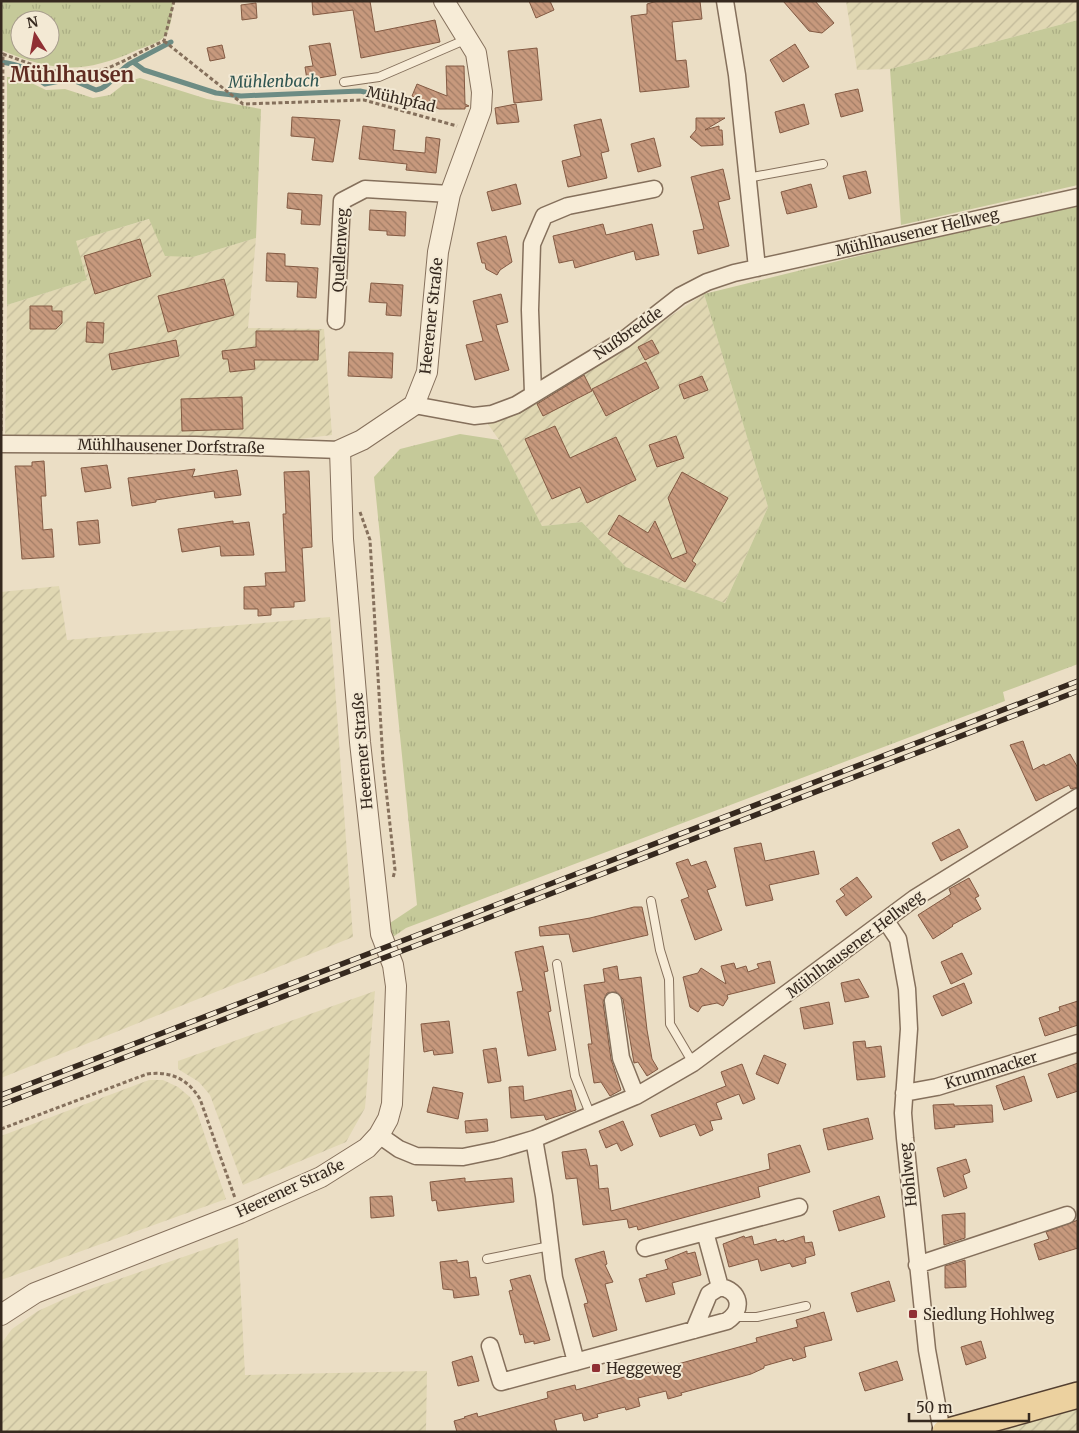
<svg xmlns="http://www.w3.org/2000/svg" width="1079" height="1433" viewBox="0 0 1079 1433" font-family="Merriweather,serif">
  <defs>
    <pattern id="farmland-furrows" width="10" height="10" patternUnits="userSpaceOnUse" patternTransform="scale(1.25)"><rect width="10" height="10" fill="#e0d7b2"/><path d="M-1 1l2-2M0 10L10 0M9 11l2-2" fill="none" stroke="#c1b999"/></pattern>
    <pattern id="grass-tufts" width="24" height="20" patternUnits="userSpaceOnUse" patternTransform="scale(1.25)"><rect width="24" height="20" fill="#c5c999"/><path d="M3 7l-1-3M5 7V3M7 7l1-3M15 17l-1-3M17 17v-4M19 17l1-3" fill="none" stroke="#aaad83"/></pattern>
    <pattern id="building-back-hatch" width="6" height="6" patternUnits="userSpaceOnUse" patternTransform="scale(1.25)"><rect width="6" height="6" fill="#c7997d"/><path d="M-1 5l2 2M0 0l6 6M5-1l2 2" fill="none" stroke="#a27d66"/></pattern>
  </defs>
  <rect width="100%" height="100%" fill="#ebdec5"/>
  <path fill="url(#farmland-furrows)" d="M 846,1 L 1078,1 L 1078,20 L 890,69 L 857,70 Z
    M 150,219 L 193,257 L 256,238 L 248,328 L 324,329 L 332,435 L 299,439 L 5,440 L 7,305 L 87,280 L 75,241 Z
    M 704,294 L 768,507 L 725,603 L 626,567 L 582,522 L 542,526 L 499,440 L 488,424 L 598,364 Z
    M 59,586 L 67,640 L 330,617 L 353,937 L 1,1078 L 1,592 Z
    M 375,991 L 365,1108 L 346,1142 L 243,1185 L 210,1095 L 199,1082 L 178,1069 L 178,1061 Z
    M 149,1080 L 163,1080 L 178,1087 L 190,1097 L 197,1112 L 226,1199 L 1,1280 L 1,1136 Z
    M 238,1238 L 245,1375 L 427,1371 L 426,1432 L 1,1432 L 1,1344 L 12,1329 L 38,1311 L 73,1295 Z
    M 1078,1399 L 1078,1432 L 977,1432 Z"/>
  <path fill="url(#grass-tufts)" fill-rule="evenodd" d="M 1,1 L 173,1 C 172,12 172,30 163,38 C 157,44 143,47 135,51 C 84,74 53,72 1,50 ZM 20,20 L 50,20 L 50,50 L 20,50 Z
    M 1078,20 L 1078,185 L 901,225 L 890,69 Z
    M 7,77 L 19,77 L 46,90 L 65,89 L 93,98 L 110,95 L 128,81 L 140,78 L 207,99 L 261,109 L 256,238 L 193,257 L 165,256 L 149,219 L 76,241 L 87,280 L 7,305 Z
    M 1078,205 L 1078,664 L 1003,692 L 1005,701 L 406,928 L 390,939 L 387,925 L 417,905 L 374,477 L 400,449 L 460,434 L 499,440 L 542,526 L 582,522 L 626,567 L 725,603 L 768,507 L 704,294 L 903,245 Z"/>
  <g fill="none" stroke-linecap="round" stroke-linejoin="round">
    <path stroke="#6d8c84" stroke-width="5" d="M 1,62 C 30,66 24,71 45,84 L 65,80 L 75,81 L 96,90 C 111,88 118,68 133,62 L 144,70 L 216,93 L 241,96 L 360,91 L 421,104
      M 133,62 L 171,42"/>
  </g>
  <path fill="url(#building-back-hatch)" stroke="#835a43" d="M 312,1 L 370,1 L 375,32 L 435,20 L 440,42 L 361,58 L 353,10 L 313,15 Z
    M 529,1 L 550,1 L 554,10 L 536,18 Z
    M 657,1 L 700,1 L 702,19 L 672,22 L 676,61 L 686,60 L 689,87 L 640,92 L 631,16 L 647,14 L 647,4 Z
    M 783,1 L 815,1 L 834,23 L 822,33 L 809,31 Z
    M 256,3 L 257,18 L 242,20 L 241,5 Z
    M 330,43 L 336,75 L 307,80 L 305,67 L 313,66 L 309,46 Z
    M 795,44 L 809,67 L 783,82 L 770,60 Z
    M 222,45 L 225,58 L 210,61 L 207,48 Z
    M 537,48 L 542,100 L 514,103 L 508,51 Z
    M 446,66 L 464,66 L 465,104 L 469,106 L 465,107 L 465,109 L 439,109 L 412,96 L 417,84 L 447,96 Z
    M 858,89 L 863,111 L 841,117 L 835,94 Z
    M 516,104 L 519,122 L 497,124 L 495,108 Z
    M 804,104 L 809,124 L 780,133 L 775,112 Z
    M 292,117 L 340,120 L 333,162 L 312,160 L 315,138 L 291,136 Z
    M 696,118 L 725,118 L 705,130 L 719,126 L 719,130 L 722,130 L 723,145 L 701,146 L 690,137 L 696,130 Z
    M 601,119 L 609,151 L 601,153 L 607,178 L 568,187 L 562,161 L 581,156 L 574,125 Z
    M 363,126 L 395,130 L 393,150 L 425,153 L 426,137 L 440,139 L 436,173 L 406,170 L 407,164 L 359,159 Z
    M 654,138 L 661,166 L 638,172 L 631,144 Z
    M 723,169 L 730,199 L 718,202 L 729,246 L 698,254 L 693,231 L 704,229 L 691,177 Z
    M 866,171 L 871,193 L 849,199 L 843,176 Z
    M 516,184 L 521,204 L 492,211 L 487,192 Z
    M 811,184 L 817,207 L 787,214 L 781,192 Z
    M 288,193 L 322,195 L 320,225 L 301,224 L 302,210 L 287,208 Z
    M 370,210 L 406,212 L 405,236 L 387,235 L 387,231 L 369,230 Z
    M 603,224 L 606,235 L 652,224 L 659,255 L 636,260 L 634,251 L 575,268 L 573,260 L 559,263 L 553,236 Z
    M 506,236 L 512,262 L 500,270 L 497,275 L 486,269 L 485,263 L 482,263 L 477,243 Z
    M 140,239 L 151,276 L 95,294 L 84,256 Z
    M 267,253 L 285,254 L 285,266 L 318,268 L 316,298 L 297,297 L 298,282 L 266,281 Z
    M 224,279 L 234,315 L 168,332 L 158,296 Z
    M 371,283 L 403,285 L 401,316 L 386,315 L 387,303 L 369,302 Z
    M 501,294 L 508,322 L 496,325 L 509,370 L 475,380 L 466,345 L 483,341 L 473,301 Z
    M 30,306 L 52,306 L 52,311 L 62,311 L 62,323 L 56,329 L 30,329 Z
    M 87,322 L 104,323 L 103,343 L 86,342 Z
    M 256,331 L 319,331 L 318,360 L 254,360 L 255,369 L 230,372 L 228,359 L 223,359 L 222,351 L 256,347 Z
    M 176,340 L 179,356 L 112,370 L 109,354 Z
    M 652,340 L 659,353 L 645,360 L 638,347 Z
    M 349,352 L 393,353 L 392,378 L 348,376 Z
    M 646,362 L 659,388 L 606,416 L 592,389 Z
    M 584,375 L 592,391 L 543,416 L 537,404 Z
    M 702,376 L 708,390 L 684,399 L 679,385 Z
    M 242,397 L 243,429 L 182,431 L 181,399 Z
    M 555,426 L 570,458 L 616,437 L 636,480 L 587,503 L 580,487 L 552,499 L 525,439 Z
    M 676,436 L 684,458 L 657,467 L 649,445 Z
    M 44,461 L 46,496 L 41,496 L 43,530 L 52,529 L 54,557 L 22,559 L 15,466 L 32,466 L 32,462 Z
    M 107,465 L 111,488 L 85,492 L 81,468 Z
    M 195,469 L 192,477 L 237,470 L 241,495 L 215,498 L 214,491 L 156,500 L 156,502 L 132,506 L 128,478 Z
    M 309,471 L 312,547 L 302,548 L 305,601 L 294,602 L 294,607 L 271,608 L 271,615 L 258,616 L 258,609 L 244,609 L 244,587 L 266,586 L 265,573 L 286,572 L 283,514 L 286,514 L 284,472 Z
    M 682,472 L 728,498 L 692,561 L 696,564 L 685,582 L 608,534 L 619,515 L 648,533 L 655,521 L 672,559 L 687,553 L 668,498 Z
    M 98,520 L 100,543 L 79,545 L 77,522 Z
    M 233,521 L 233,524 L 249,522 L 254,555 L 221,556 L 220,546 L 182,552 L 178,529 Z
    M 1023,741 L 1033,770 L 1044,764 L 1045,766 L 1070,754 L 1078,768 L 1078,787 L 1071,789 L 1069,785 L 1036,801 L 1010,745 Z
    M 959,829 L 968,847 L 941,861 L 932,843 Z
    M 761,843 L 765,861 L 814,851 L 819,874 L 769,885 L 773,900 L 746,906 L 734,848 Z
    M 688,859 L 691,866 L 706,861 L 716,887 L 707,890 L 722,930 L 695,940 L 681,900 L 689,897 L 676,863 Z
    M 857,877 L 872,897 L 846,916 L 836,901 L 845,895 L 840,889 Z
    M 969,878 L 979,896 L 975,898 L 981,909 L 952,925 L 953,926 L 933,939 L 918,915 L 951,894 L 949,889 Z
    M 634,907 L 642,907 L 648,935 L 573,952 L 569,934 L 540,936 L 539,927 L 590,918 Z
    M 543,946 L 548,971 L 544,972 L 551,1011 L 548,1012 L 556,1050 L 528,1056 L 517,992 L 523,991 L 515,952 Z
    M 962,953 L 972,974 L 951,984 L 941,962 Z
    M 770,961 L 775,983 L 727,995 L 728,998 L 723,1006 L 717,1003 L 702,1006 L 698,1012 L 690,1007 L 683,977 L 698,973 L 701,968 L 726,984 L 721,966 L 734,963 L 736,969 L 746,966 L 748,972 L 759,968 L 757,964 Z
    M 617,966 L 619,980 L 641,977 L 647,1030 L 652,1059 L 658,1069 L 647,1076 L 638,1062 L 634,1063 L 623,999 L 616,992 L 607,993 L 603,1002 L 611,1059 L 621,1090 L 610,1096 L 601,1082 L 594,1083 L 588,1044 L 592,1044 L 584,985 L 605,982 L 603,969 Z
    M 859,979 L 869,997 L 845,1002 L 841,983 Z
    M 964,983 L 972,1003 L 942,1016 L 933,996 Z
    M 1078,1001 L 1078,1025 L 1045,1036 L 1039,1018 L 1060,1011 L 1059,1007 Z
    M 829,1002 L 833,1024 L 804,1029 L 800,1008 Z
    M 449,1021 L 453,1053 L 434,1055 L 433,1050 L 424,1052 L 421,1024 Z
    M 865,1041 L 866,1048 L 881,1046 L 885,1077 L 857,1080 L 853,1042 Z
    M 496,1048 L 501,1081 L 488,1083 L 483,1050 Z
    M 764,1055 L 786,1064 L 778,1084 L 756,1074 Z
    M 1078,1063 L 1078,1091 L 1057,1098 L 1048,1074 Z
    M 742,1064 L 755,1099 L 743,1104 L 739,1094 L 716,1103 L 722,1119 L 710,1121 L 713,1130 L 700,1136 L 695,1124 L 660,1137 L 651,1115 L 726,1086 L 721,1072 Z
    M 1024,1076 L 1032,1101 L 1004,1110 L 996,1086 Z
    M 523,1086 L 524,1101 L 571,1090 L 576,1110 L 546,1120 L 544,1115 L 511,1118 L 509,1087 Z
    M 433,1087 L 463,1093 L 458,1119 L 427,1112 Z
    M 954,1104 L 954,1106 L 992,1105 L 993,1122 L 954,1125 L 955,1127 L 935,1129 L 933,1105 Z
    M 868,1118 L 873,1139 L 828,1150 L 823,1129 Z
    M 487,1119 L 488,1131 L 466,1133 L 465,1121 Z
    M 623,1121 L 633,1145 L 621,1151 L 617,1143 L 606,1148 L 599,1131 Z
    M 800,1145 L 810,1172 L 758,1187 L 760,1197 L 638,1230 L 637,1226 L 629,1228 L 627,1219 L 583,1225 L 577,1178 L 566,1179 L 562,1152 L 586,1149 L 590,1166 L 597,1165 L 599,1189 L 608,1188 L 611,1211 L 770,1169 L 768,1154 Z
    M 966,1159 L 970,1172 L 963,1175 L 967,1188 L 944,1197 L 937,1168 Z
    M 465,1178 L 465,1182 L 512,1178 L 514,1202 L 438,1211 L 436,1200 L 432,1201 L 430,1182 Z
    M 392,1196 L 394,1216 L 371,1218 L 370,1197 Z
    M 879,1196 L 885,1217 L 839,1231 L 833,1211 Z
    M 965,1213 L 965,1238 L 944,1245 L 942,1215 Z
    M 1078,1220 L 1078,1248 L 1039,1260 L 1034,1244 L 1049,1239 L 1046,1232 Z
    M 744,1236 L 745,1238 L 752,1236 L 754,1245 L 776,1239 L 777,1242 L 784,1240 L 784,1242 L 804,1236 L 805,1243 L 812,1242 L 815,1255 L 805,1258 L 806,1263 L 792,1267 L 790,1263 L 761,1271 L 758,1259 L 729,1267 L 723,1244 Z
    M 604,1251 L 607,1264 L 605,1265 L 613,1282 L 605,1284 L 617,1330 L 593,1337 L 584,1304 L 588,1303 L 575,1259 Z
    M 687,1251 L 687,1254 L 695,1252 L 701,1275 L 672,1283 L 675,1294 L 646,1302 L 639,1279 L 647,1277 L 646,1275 L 668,1269 L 665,1260 Z
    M 457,1260 L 457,1263 L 468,1261 L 470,1278 L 476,1277 L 479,1295 L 454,1298 L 453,1290 L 443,1289 L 440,1262 Z
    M 965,1260 L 966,1287 L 945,1288 L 945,1266 Z
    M 530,1275 L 550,1340 L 534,1344 L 534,1341 L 525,1343 L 523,1334 L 520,1335 L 509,1291 L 513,1290 L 510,1280 Z
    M 889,1281 L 895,1301 L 857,1312 L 851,1293 Z
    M 824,1312 L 832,1340 L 804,1347 L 806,1357 L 793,1361 L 792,1358 L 764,1366 L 764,1368 L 751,1374 L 681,1393 L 682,1395 L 668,1399 L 666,1391 L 638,1398 L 640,1406 L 626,1410 L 625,1407 L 597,1414 L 598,1417 L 584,1421 L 582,1413 L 554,1420 L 557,1432 L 457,1432 L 454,1421 L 465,1418 L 464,1417 L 477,1413 L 478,1417 L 548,1398 L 547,1392 L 575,1385 L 576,1390 L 632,1375 L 630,1370 L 659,1363 L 660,1369 L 757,1342 L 756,1338 L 798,1327 L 796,1320 Z
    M 981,1341 L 986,1358 L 966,1365 L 961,1347 Z
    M 472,1356 L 479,1381 L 458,1386 L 452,1362 Z
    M 897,1361 L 903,1380 L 865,1391 L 859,1373 Z"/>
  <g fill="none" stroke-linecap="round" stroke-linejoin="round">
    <defs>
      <path id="service" d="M 344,82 L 379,77 L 467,39
        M 747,178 L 823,164
        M 651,901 L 660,950 L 669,979 L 670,1024 L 693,1063
        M 557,964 L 575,1076 L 591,1116
        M 487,1259 L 550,1246
        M 733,1317 L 757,1317 L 806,1306"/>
      <path id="minor" d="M 725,1 L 737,75 L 757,268
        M 336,321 L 342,201 L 365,189 L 450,194
        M 533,393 L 530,310 L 532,244 L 544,216 L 568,206 L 654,189
        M 414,405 L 474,416 L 492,414 L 516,405 L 625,339 L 680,296 L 707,282 L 734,273 L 1078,197
        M 1,444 L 196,445 L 340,450
        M 886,921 L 898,939 L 907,989 L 909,1029 L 903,1113 L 905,1138 L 927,1350 L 942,1432
        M 613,1001 L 621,1058 L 636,1096
        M 904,1093 L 937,1087 L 1078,1043
        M 379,1135 L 399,1149 L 416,1156 L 463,1157 L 497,1150 L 534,1139 L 636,1096 L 693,1063 L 915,898 L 1078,797
        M 534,1139 L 544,1196 L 554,1278 L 576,1362
        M 705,1232 L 720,1287
        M 645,1248 L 799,1207
        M 917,1265 L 1067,1215
        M 490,1346 L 501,1382 L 727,1321 C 744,1310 740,1290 720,1287 L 709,1294 L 694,1330"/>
      <path id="tertiary" d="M 1,1315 L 35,1293 L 240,1213 L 321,1177 L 367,1148 L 379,1135 L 388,1119 L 392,1104 L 396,986 L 393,965 L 381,934 L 360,742 L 343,539 L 340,450 L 362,440 L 414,405 L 427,372 L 438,252 L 450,194 L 481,110 L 482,92 L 476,53 L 444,1"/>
      <path id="primary" d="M 945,1432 L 1078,1395"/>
    </defs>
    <use href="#service" stroke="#85705c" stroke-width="10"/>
    <use href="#minor" stroke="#85705c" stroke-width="19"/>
    <use href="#tertiary" stroke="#85705c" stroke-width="22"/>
    <use href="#primary" stroke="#533f30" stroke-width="28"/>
    <path stroke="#85705c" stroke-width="3" stroke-dasharray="4 2.5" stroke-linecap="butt" d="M 164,41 L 243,104 L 364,100 L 457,126
      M 1,431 L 3,54 C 34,65 70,81 105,69 C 125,62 144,49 164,41 L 174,1
      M 360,512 L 370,540 L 383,762 L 395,870 L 393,878
      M 1,1129 L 147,1074 C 170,1071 187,1078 200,1099 L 235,1198"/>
    <use href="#service" stroke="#f7ecd7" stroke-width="8"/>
    <use href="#minor" stroke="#f7ecd7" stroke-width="16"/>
    <use href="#tertiary" stroke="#f7ecd7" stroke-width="20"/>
    <use href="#primary" stroke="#ecd19f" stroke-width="25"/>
    <defs>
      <path id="rail" d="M 1,1095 L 1078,681
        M 1,1105 L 1078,691"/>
    </defs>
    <use href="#rail" stroke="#36291f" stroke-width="5.5"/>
    <use href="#rail" stroke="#f3e9d4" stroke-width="4" stroke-dasharray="11" stroke-linecap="butt"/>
  </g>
  <g fill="#903034" stroke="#f3e9d4" stroke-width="2">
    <rect x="908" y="1309" width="10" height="10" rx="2.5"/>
    <rect x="591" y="1363" width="10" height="10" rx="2.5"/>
  </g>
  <g text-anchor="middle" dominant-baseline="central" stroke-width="4" stroke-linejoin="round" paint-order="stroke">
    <g font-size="15" fill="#36291f" stroke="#f3e9d4">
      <text transform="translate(401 99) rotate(13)">Mühlpfad</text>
      <text transform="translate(917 232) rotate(-13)">Mühlhausener Hellweg</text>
      <text transform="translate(340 250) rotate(-87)">Quellenweg</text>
      <text transform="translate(431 316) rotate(-84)">Heerener Straße</text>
      <text transform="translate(628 333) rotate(-35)">Nußbredde</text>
      <text transform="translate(171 446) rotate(1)">Mühlhausener Dorfstraße</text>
      <text transform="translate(362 751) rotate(-95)">Heerener Straße</text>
      <text transform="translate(855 944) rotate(-37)">Mühlhausener Hellweg</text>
      <text transform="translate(991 1070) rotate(-17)">Krummacker</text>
      <text transform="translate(908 1175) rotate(-96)">Hohlweg</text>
      <text transform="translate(290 1188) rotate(-25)">Heerener Straße</text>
    </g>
    <g font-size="15" fill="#36291f" stroke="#f3e9d4" text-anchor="start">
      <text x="923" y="1314">Siedlung Hohlweg</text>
      <text x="606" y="1368">Heggeweg</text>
    </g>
    <g font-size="16" font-style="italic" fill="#2f5551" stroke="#f3e9d4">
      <text transform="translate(274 81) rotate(-1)">Mühlenbach</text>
    </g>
    <g font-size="20" font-weight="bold" fill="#602c21" stroke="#f3e9d4">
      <text x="72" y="74">Mühlhausen</text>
    </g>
  </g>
  <rect width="1079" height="1433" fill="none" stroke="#36291f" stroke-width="5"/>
  <g transform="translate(35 35) rotate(349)"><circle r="24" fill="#f3e9d4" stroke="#a79c8c"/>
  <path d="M0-4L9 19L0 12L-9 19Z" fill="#903034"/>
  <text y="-8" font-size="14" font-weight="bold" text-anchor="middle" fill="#36291f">N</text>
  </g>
  <path d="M909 1413v8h120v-8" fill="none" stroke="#36291f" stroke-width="2.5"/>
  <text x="916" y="1413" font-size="15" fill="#36291f" stroke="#f3e9d4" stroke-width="4" paint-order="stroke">50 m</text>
</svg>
